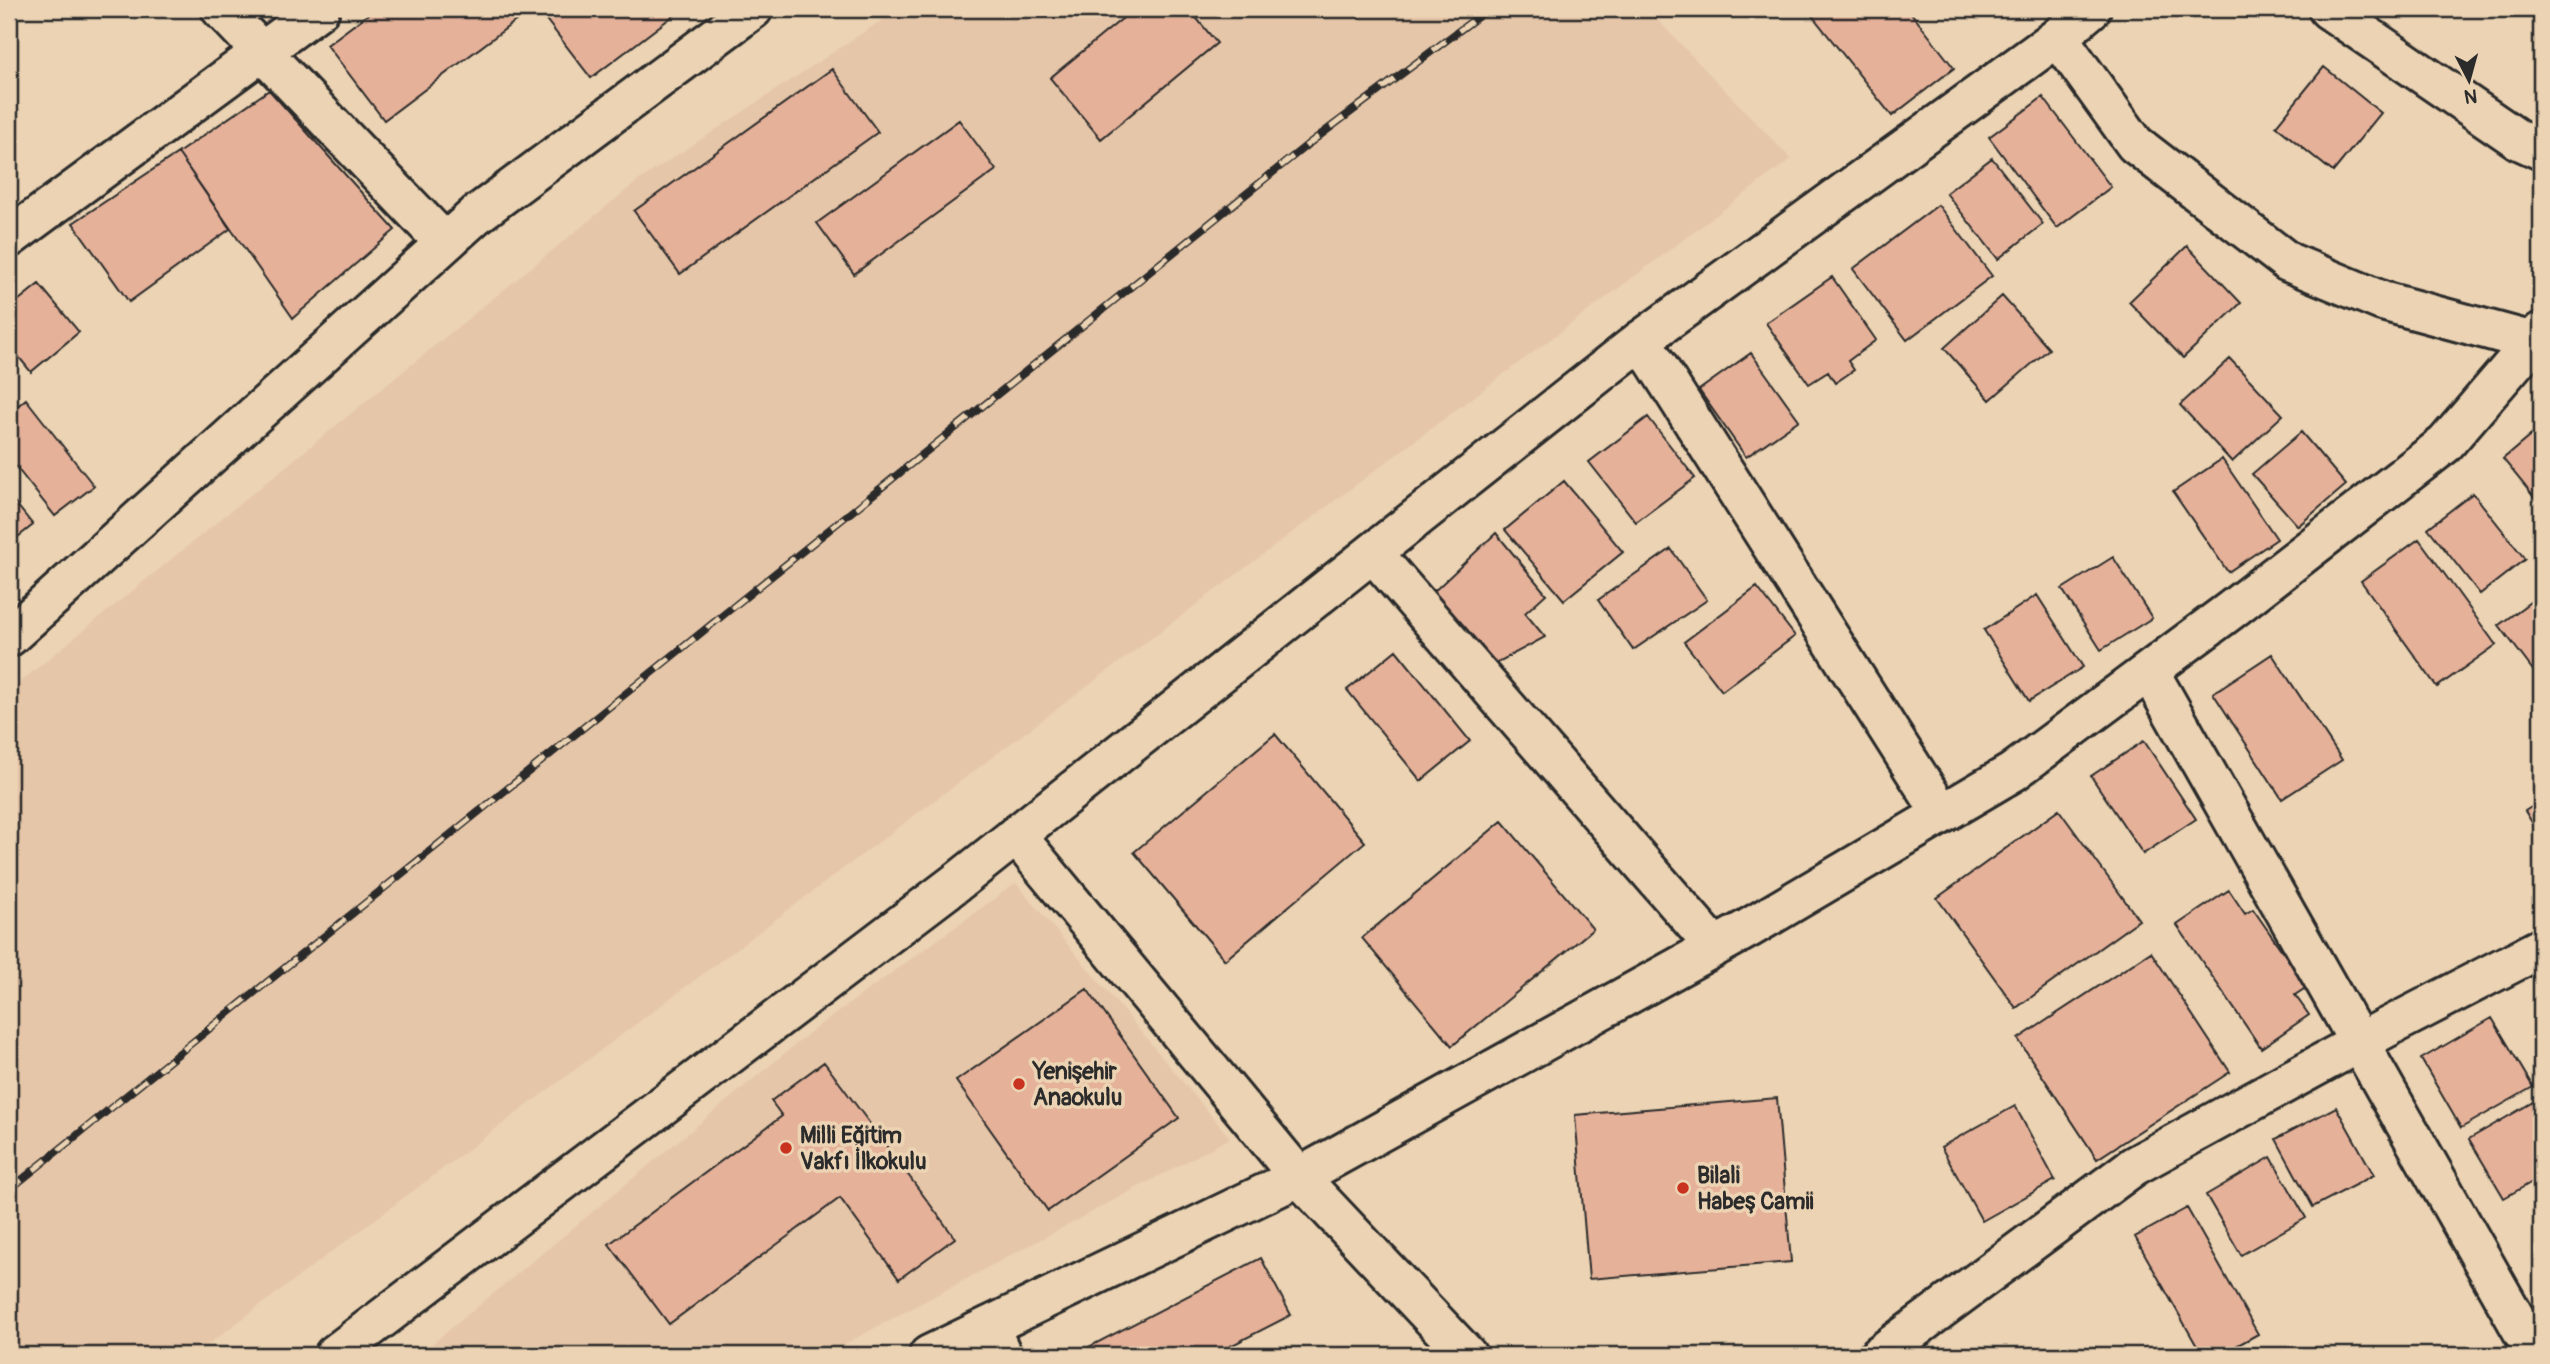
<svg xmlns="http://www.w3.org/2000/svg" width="2550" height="1364" viewBox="0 0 2550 1364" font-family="Pangolin,sans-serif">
  <rect width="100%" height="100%" fill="#ebd3b3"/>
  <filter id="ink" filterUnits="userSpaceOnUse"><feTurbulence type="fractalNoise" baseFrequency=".0143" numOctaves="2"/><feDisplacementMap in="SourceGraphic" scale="14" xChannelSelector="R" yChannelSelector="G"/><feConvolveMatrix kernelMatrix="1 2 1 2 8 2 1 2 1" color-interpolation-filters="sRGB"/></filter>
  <g filter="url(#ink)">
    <path fill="#e6c6a8" d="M 899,9 L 1647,9 L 1791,159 L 194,1355 L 9,1355 L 9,691 L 638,181 Z
      M 1016,883 L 1230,1138 L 824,1355 L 419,1355 L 813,1030 Z"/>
    <path fill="#e6b199" stroke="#2b2b2b" stroke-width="2" d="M 375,9 L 527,9 L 529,11 L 384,120 L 327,45 Z
      M 538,9 L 682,9 L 591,78 Z
      M 1134,9 L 1189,9 L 1217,43 L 1101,139 L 1050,78 Z
      M 1807,9 L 1908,9 L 1954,68 L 1892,116 Z
      M 2324,67 L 2381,113 L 2333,172 L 2276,126 Z
      M 832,69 L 878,132 L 680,274 L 634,211 Z
      M 269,90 L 395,230 L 293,318 L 178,153 Z
      M 2043,97 L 2111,187 L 2057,228 L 1989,137 Z
      M 959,120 L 996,170 L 854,274 L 817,223 Z
      M 178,153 L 230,229 L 129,302 L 73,223 Z
      M 1992,158 L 2043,224 L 1998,259 L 1946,193 Z
      M 1938,205 L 1992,276 L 1907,340 L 1853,269 Z
      M 2187,246 L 2241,303 L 2183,358 L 2129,302 Z
      M 1832,277 L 1876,340 L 1848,361 L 1854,370 L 1835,383 L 1828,372 L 1809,384 L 1766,323 Z
      M 39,284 L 79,332 L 31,372 L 9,345 L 9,308 Z
      M 2002,296 L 2049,349 L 1990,400 L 1944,348 Z
      M 1751,353 L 1799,420 L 1746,457 L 1699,390 Z
      M 2230,359 L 2283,415 L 2232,462 L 2180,405 Z
      M 26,399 L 94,486 L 55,516 L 9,458 L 9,413 Z
      M 1648,417 L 1695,478 L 1636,522 L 1589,462 Z
      M 2541,427 L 2541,506 L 2503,459 Z
      M 2301,432 L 2346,485 L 2298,526 L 2252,474 Z
      M 2222,459 L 2277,539 L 2228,572 L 2173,492 Z
      M 1564,481 L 1623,552 L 1564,600 L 1505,530 Z
      M 2473,493 L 2525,559 L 2480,594 L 2428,528 Z
      M 9,495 L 33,525 L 9,544 Z
      M 1496,533 L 1546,594 L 1525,613 L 1545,637 L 1489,667 L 1428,597 Z
      M 2419,539 L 2496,645 L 2437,687 L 2361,581 Z
      M 1671,549 L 1707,600 L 1633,650 L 1598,600 Z
      M 2113,557 L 2152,618 L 2101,650 L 2062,589 Z
      M 1757,587 L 1795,636 L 1722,691 L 1684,642 Z
      M 2541,594 L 2541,681 L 2499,625 Z
      M 2037,595 L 2083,667 L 2029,701 L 1984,630 Z
      M 1396,650 L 1470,741 L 1421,781 L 1347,690 Z
      M 2272,654 L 2342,760 L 2282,799 L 2213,693 Z
      M 1275,734 L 1365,842 L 1225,960 L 1134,852 Z
      M 2144,741 L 2196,819 L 2143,854 L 2091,776 Z
      M 2541,801 L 2541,837 L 2525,811 Z
      M 2059,810 L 2139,920 L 2016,1008 L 1937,898 Z
      M 1502,821 L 1593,929 L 1452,1046 L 1362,938 Z
      M 2229,890 L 2245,914 L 2253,909 L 2307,987 L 2295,995 L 2309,1015 L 2261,1048 L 2177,925 Z
      M 2151,952 L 2230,1072 L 2097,1159 L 2018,1039 Z
      M 1087,989 L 1179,1118 L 1048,1211 L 956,1081 Z
      M 2492,1018 L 2533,1087 L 2461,1128 L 2421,1059 Z
      M 824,1062 L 955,1238 L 899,1279 L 840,1198 L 669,1324 L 609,1244 L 782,1116 L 771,1101 Z
      M 1777,1098 L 1791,1262 L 1589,1279 L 1575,1115 Z
      M 2540,1098 L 2541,1177 L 2504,1198 L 2469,1139 Z
      M 2015,1106 L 2055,1180 L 1982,1221 L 1941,1147 Z
      M 2336,1107 L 2374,1175 L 2313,1207 L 2276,1139 Z
      M 2271,1157 L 2306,1218 L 2241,1255 L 2206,1195 Z
      M 2187,1208 L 2258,1334 L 2220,1355 L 2202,1355 L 2135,1237 Z
      M 1261,1258 L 1291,1315 L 1213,1355 L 1077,1355 L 1077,1353 Z"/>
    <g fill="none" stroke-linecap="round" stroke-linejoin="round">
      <defs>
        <path id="street" d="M 221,9 L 445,243
          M 2328,9 L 2519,140 L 2541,150
          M 2058,37 L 2135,144 L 2288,262 L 2382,301 L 2541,344
          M 9,238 L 320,9
          M 1641,340 L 1942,814
          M 1373,553 L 1715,947
          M 9,637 L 476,215 L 753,9
          M 2149,671 L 2536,1355
          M 1016,835 L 1299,1177 L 1467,1355
          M 989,1326 L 1002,1355
          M 929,1355 L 1299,1177 L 1749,928 L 2013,772 L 2231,610 L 2445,444 L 2541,332
          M 1879,1355 L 2134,1166 L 2386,1028 L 2541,948"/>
        <path id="secondary" d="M 334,1355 L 961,879 L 1641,340 L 2058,37 L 2091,9"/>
      </defs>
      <use href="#street" stroke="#2b2b2b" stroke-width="44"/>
      <use href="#secondary" stroke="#2b2b2b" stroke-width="44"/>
      <use href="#street" stroke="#ebd3b3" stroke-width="38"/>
      <use href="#secondary" stroke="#ebd3b3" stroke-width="38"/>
      <defs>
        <path id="rail" d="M 9,1190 L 1307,145 L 1488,9"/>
      </defs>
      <use href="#rail" stroke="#2b2b2b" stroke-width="8"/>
      <use href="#rail" stroke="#ebd3b3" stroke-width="5" stroke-dasharray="16" stroke-linecap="butt"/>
    </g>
  </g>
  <g fill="#c8321e" stroke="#ebd3b3" stroke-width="2.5">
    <circle cx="1019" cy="1084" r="7"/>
    <circle cx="786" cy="1148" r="7"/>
    <circle cx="1683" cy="1188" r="7"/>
  </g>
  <g text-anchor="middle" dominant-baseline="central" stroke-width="7" stroke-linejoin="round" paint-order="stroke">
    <g font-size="23" font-weight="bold" fill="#2b2b2b" stroke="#ebd3b3" text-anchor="start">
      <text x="1033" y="1071">Yenişehir<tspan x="1033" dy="26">Anaokulu</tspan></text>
      <text x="800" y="1135">Milli Eğitim<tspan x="800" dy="26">Vakfı İlkokulu</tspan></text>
      <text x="1697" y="1175">Bilali<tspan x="1697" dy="26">Habeş Camii</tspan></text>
    </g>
  </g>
  <rect width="2550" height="1364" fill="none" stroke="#ebd3b3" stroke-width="35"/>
  <rect x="18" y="18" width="2515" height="1329" fill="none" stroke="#2b2b2b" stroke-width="2.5" filter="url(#ink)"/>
  <g transform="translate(2469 80) rotate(174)" stroke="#ebd3b3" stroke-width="5" paint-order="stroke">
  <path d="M0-5L12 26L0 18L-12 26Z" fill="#2b2b2b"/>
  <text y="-10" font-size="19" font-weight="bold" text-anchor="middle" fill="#2b2b2b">N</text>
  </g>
</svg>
